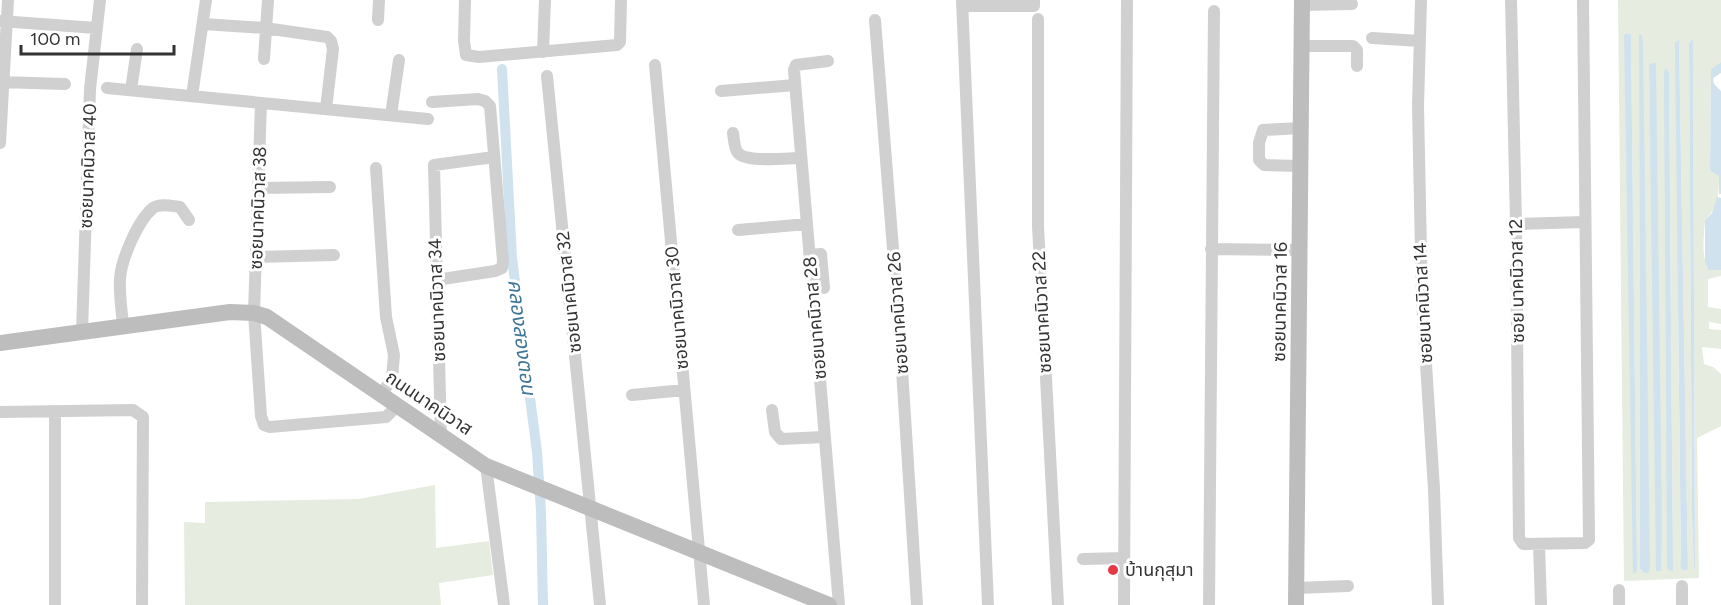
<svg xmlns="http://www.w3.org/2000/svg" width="1721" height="605" viewBox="0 0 1721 605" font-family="Figtree,'Noto Sans Thai',sans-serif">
  <rect width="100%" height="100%" fill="#fff"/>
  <path fill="#e6ecdf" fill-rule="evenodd" d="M 1618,0 L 1721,0 L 1721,62 L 1711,69 L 1710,171 L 1719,176 C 1719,192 1718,208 1705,220 C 1704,236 1701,255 1708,270 L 1721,270 L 1721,276 L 1708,279 L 1708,307 L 1721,309 L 1721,324 L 1709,322 L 1709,329 L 1721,330 L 1721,349 L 1702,347 L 1704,364 L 1713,367 L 1721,374 L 1721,426 L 1697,438 L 1699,578 L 1624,581 ZM 1627,33 L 1631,36 L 1637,571 ZM 1639,34 L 1644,573 L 1640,569 ZM 1679,40 L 1688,569 L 1685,571 L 1681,569 L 1678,319 ZM 1693,41 L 1695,567 L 1694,569 L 1692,516 L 1689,43 ZM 1652,63 L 1653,266 L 1649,65 ZM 1666,68 L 1669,72 L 1673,571 Z
    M 435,485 L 436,548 L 489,541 L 493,575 L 439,583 L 441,605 L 185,605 L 184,522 L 205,523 L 205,502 L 358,499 Z"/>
  <path fill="#cfe2ee" d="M 1627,33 L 1631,35 L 1637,571 L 1633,574 L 1624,35 Z
    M 1639,34 L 1642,35 L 1643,44 L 1650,567 L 1648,573 L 1644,573 L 1640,569 Z
    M 1679,40 L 1688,569 L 1685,571 L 1681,569 L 1675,43 Z
    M 1693,40 L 1695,567 L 1694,570 L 1692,516 L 1689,43 Z
    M 1721,62 L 1721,73 L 1713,78 L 1714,84 L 1721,91 L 1721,194 L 1719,194 L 1719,176 L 1710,171 L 1711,69 Z
    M 1652,63 L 1656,63 L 1662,526 L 1661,571 L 1656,571 L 1649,65 Z
    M 1666,68 L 1669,72 L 1673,571 L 1668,570 L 1667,565 L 1664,72 Z
    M 1717,197 L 1721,198 L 1721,270 L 1708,270 L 1705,262 L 1705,220 L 1712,213 Z"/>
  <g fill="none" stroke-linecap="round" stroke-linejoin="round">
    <path stroke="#cfe2ee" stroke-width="10" d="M 502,69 L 512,258 L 537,452 L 541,511 L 543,605"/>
    <path stroke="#d0d0d0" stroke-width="12" d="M 465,0 L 464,41 L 466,55 L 479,57 L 617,45 L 620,42 L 621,0
      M 962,0 L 988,605
      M 1421,0 L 1418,106 L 1422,301 L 1434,489 L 1438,605
      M 1511,0 L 1516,224 L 1519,538 L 1523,544 L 1585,543 L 1589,540 L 1583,0
      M 1302,5 L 1352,4
      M 962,6 L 1034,6 L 1034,0
      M 1038,19 L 1038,226 L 1058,605
      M 378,20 L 379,0
      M 875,20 L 900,338 L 917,605
      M 0,21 L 96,28
      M 203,24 L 265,28 L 327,37 L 331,41 L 333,49 L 326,109
      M 1372,38 L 1420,41
      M 1302,46 L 1353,46 L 1357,50 L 1357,66
      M 543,52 L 545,0
      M 264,59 L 268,0
      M 828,61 L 796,65 L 794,70 L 839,605
      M 655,65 L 704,605
      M 547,76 L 600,605
      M 0,82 L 65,84
      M 107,88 L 428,119
      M 131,90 L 137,49
      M 721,91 L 795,85
      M 192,96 L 206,0
      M 432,102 L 478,99 L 485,101 L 490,106 L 503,261 L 502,268 L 495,271 L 436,280
      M 261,103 L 254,313 L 261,416 L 264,425 L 270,427 L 386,417 L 398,405
      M 391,115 L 399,60
      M 733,133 C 734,139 734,148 738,153 C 747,163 787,158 801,158
      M 0,143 L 8,0
      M 1301,166 L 1264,165 L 1259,160 L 1259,143 L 1263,130 L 1301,128
      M 376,168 L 386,317 L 394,355 L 392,378 L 382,394
      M 259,188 L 330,187
      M 1516,224 L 1585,222
      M 738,230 L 807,224
      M 1211,249 L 1300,250
      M 810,255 L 821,254 L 824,288
      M 257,257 L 334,255
      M 123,326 C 122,311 119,295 120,279 C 121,260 138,220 153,208 C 160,203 172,206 180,207 L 189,220
      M 82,332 L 90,89 L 100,0
      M 632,395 L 684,390
      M 772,410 L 775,432 L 781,439 L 824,437
      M 0,412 L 133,410 L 143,417 L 142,605
      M 441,435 L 434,165 L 494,157
      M 486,466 L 504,605
      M 1539,544 L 1541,605
      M 1083,559 L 1124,558
      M 1682,586 L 1682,605
      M 1297,588 L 1348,586
      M 1619,590 L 1619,605
      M 55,605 L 55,412
      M 1124,605 L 1127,0
      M 1209,605 L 1214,11"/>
    <path stroke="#bdbdbd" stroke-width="16" d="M 0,343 L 230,312 L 254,313 L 267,317 L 486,466 L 829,605
      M 1296,605 L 1302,0"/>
  </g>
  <circle fill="#e63946" stroke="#fff" stroke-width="2" cx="1113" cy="570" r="6"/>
  <g text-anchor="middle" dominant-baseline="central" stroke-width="6" stroke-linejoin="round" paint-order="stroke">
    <g font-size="18" fill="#333" stroke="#fff">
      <text transform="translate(88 166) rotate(-88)">ซอยนาคนิวาส 40</text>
      <text transform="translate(258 208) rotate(-88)">ซอยนาคนิวาส 38</text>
      <text transform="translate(1517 281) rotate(-91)">ซอย นาคนิวาส 12</text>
      <text transform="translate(569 292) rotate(-96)">ซอยนาคนิวาส 32</text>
      <text transform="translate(437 300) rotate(-92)">ซอยนาคนิวาส 34</text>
      <text transform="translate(1280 302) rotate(-89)">ซอยนาคนิวาส 16</text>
      <text transform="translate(1423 303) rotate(-93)">ซอยนาคนิวาส 14</text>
      <text transform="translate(677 308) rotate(-95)">ซอยนาคนิวาส 30</text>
      <text transform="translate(1042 312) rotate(-93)">ซอยนาคนิวาส 22</text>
      <text transform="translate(898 313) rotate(-94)">ซอยนาคนิวาส 26</text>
      <text transform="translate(815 318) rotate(-95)">ซอยนาคนิวาส 28</text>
      <text transform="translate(429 403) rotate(34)">ถนนนาคนิวาส</text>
    </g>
    <g font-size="18" fill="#333" stroke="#fff" text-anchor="start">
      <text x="1125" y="570">บ้านกุสุมา</text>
    </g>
    <g font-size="20" font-style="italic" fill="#3f7597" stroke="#fff">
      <text transform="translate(522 337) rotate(83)">คลองสองตอน</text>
    </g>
  </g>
  <path d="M21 45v9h153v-9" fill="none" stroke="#333333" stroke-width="3"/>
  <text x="30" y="45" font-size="18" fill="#333333" stroke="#ffffff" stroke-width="4.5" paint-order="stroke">100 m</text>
</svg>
